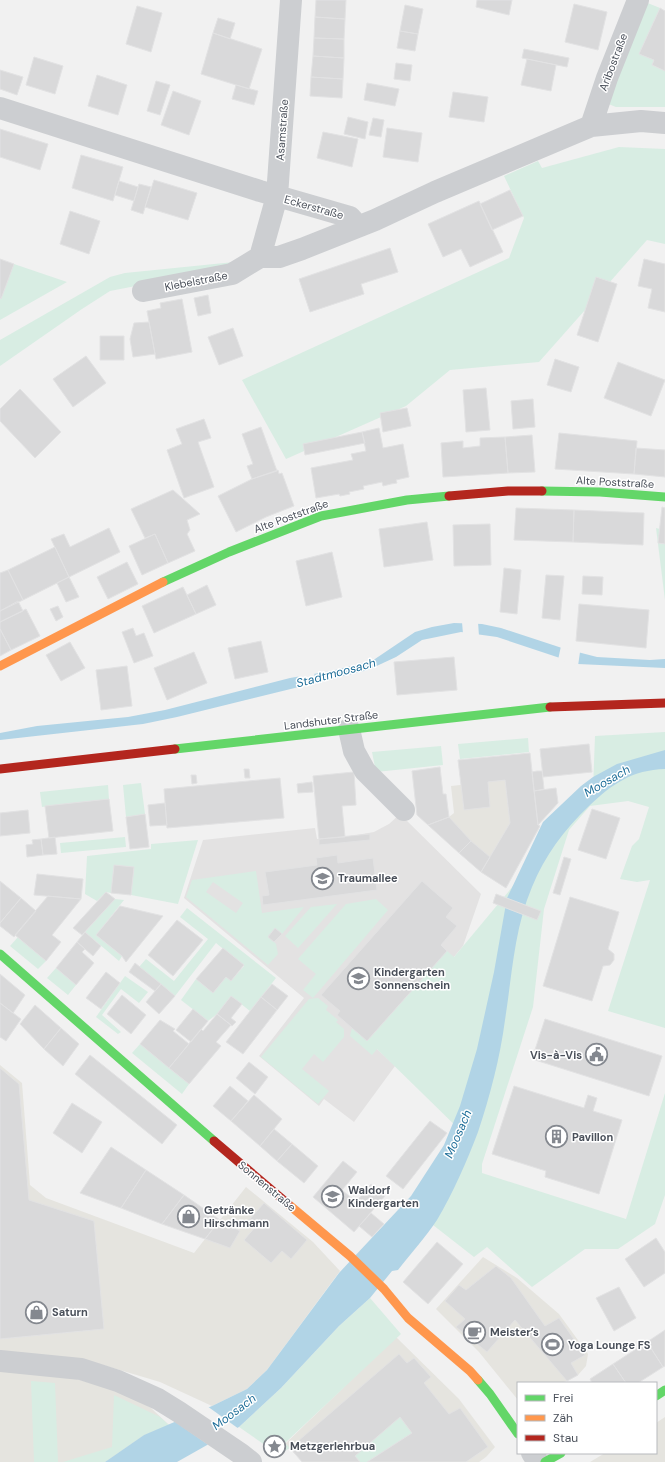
<svg xmlns="http://www.w3.org/2000/svg" width="665" height="1462" viewBox="0 0 665 1462" font-family="'DM Sans',sans-serif">
  <rect width="100%" height="100%" fill="#f1f1f1"/>
  <path fill="#e5e4df" d="M 533,777 L 538,824 L 540,826 L 506,888 L 481,872 L 428,825 L 449,817 L 454,813 L 451,786 Z
    M 0,1065 L 22,1083 L 30,1185 L 46,1198 L 194,1253 L 246,1187 L 313,1242 L 340,1271 L 267,1370 L 247,1389 L 212,1406 L 160,1382 L 103,1365 L 0,1352 Z
    M 483,1257 L 517,1278 L 559,1314 L 588,1354 L 586,1366 L 578,1375 L 567,1381 L 560,1383 L 518,1383 L 518,1400 L 479,1352 L 436,1309 Z
    M 396,1337 L 459,1399 L 495,1447 L 486,1457 L 479,1462 L 303,1462 L 285,1444 Z
    M 0,1368 L 66,1376 L 119,1391 L 151,1408 L 169,1425 L 144,1435 L 105,1462 L 0,1462 Z
    M 665,1417 L 665,1462 L 590,1462 L 605,1453 L 656,1453 L 656,1423 Z"/>
  <path fill="#e3e2e2" d="M 400,814 L 481,894 L 463,946 L 377,1049 L 395,1066 L 354,1122 L 324,1099 L 319,1106 L 259,1056 L 304,998 L 184,898 L 203,840 L 315,828 L 317,839 L 345,837 L 374,832 L 389,824 Z"/>
  <path fill="#d8ede3" fill-rule="evenodd" d="M 645,2 L 660,8 L 639,54 L 654,60 L 652,65 L 665,71 L 665,107 L 616,107 L 606,103 Z
    M 619,147 L 665,149 L 665,244 L 647,240 L 539,362 L 450,370 L 406,406 L 286,459 L 242,380 L 509,258 L 524,218 L 504,176 L 538,161 L 542,168 Z
    M 234,262 L 213,271 L 110,291 L 82,309 L 0,366 L 0,340 L 110,277 L 125,273 Z
    M 14,264 L 67,282 L 0,320 L 0,298 Z
    M 656,528 L 660,529 L 658,543 L 665,544 L 665,600 Z
    M 665,732 L 665,1028 L 608,1011 L 650,880 L 637,882 L 620,879 L 632,846 L 639,839 L 649,807 L 628,801 L 590,806 L 569,830 L 544,909 L 533,1007 L 482,1164 L 482,1173 L 626,1219 L 665,1093 L 665,1195 L 655,1224 L 618,1249 L 585,1249 L 532,1287 L 487,1247 L 474,1257 L 424,1218 L 467,1137 L 377,1049 L 372,1055 L 350,1036 L 352,1028 L 367,1041 L 447,951 L 454,957 L 593,790 L 595,736 Z
    M 528,738 L 529,752 L 460,759 L 458,744 Z
    M 441,746 L 443,765 L 376,772 L 372,752 Z
    M 141,783 L 145,814 L 126,817 L 123,785 Z
    M 108,785 L 109,799 L 42,807 L 40,792 Z
    M 125,837 L 126,847 L 61,853 L 60,843 Z
    M 198,840 L 178,904 L 131,895 L 134,867 L 114,865 L 111,893 L 106,892 L 97,901 L 85,894 L 87,856 L 151,849 L 151,844 Z
    M 256,871 L 262,913 L 304,907 L 282,934 L 275,928 L 268,936 L 276,944 L 278,954 L 268,965 L 186,897 L 192,880 ZM 213,882 L 243,903 L 236,913 L 206,892 Z
    M 115,899 L 124,900 L 96,935 L 122,956 L 119,961 L 85,932 Z
    M 376,899 L 388,910 L 313,998 L 303,990 L 316,974 L 298,959 L 346,904 Z
    M 337,904 L 298,948 L 285,936 L 311,907 Z
    M 187,908 L 276,978 L 250,1011 L 231,996 L 217,1014 L 208,1021 L 181,1000 L 196,979 L 213,993 L 226,977 L 231,981 L 244,966 L 216,943 L 175,996 L 139,967 L 146,959 L 174,981 L 208,939 L 180,917 Z
    M 18,937 L 46,961 L 38,969 L 10,946 Z
    M 56,968 L 76,985 L 68,995 L 47,978 Z
    M 125,976 L 148,992 L 139,1003 L 121,989 L 102,1015 L 121,1032 L 118,1034 L 96,1017 Z
    M 318,998 L 328,1006 L 326,1010 L 338,1020 L 336,1022 L 344,1029 L 344,1037 L 323,1062 L 314,1054 L 302,1069 L 329,1091 L 318,1104 L 261,1057 L 309,999 Z
    M 140,1044 L 189,1084 L 182,1094 L 132,1053 Z
    M 370,1298 L 401,1334 L 285,1443 L 290,1448 L 283,1452 L 275,1452 L 239,1427 L 281,1388 L 339,1326 Z
    M 31,1381 L 55,1383 L 58,1462 L 34,1462 Z
    M 114,1395 L 160,1417 L 169,1425 L 144,1435 L 105,1462 L 63,1462 L 112,1447 Z
    M 400,1417 L 412,1433 L 367,1462 L 360,1462 L 355,1456 Z"/>
  <path fill="#b1d4e6" d="M 454,623 L 482,624 L 501,628 L 562,648 L 597,657 L 650,660 L 665,659 L 665,668 L 578,664 L 497,637 L 461,632 L 422,640 L 396,657 L 368,670 L 177,717 L 143,724 L 0,740 L 0,733 L 37,726 L 128,717 L 165,710 L 290,678 L 331,671 L 372,661 L 415,632 L 432,627 Z
    M 665,750 L 665,769 C 632,770 612,784 589,806 C 564,830 545,855 532,887 C 514,929 512,976 505,1020 C 500,1058 490,1096 478,1132 C 467,1161 453,1193 437,1220 C 426,1237 411,1253 398,1270 L 392,1271 L 370,1298 L 339,1326 L 281,1388 L 239,1427 L 177,1462 L 105,1462 L 144,1435 L 212,1406 L 247,1389 L 267,1370 L 339,1273 L 411,1196 L 444,1145 L 460,1106 L 477,1049 L 494,972 L 507,898 L 543,822 L 581,786 L 593,777 L 617,764 Z"/>
  <path fill="#f1f1f1" d="M 462,622 L 478,622 L 479,636 L 463,634 Z
    M 561,646 L 580,652 L 578,666 L 558,660 Z
    M 314,672 L 316,685 L 301,688 L 298,675 Z
    M 207,1406 L 239,1429 L 210,1446 L 174,1421 Z"/>
  <path fill="#d9d9da" stroke="#e2e2e3" d="M 316,0 L 346,0 L 345,19 L 315,17 Z
    M 477,0 L 512,0 L 509,15 L 476,7 Z
    M 574,4 L 607,12 L 598,50 L 565,42 Z
    M 405,5 L 423,9 L 418,34 L 400,31 Z
    M 137,6 L 162,13 L 151,52 L 126,44 Z
    M 660,8 L 665,11 L 665,71 L 652,65 L 654,60 L 639,54 Z
    M 315,17 L 345,19 L 344,39 L 314,38 Z
    M 218,18 L 235,23 L 230,39 L 213,33 Z
    M 400,31 L 418,34 L 415,51 L 397,48 Z
    M 213,33 L 262,49 L 249,89 L 201,74 Z
    M 314,38 L 344,39 L 344,58 L 313,56 Z
    M 524,49 L 569,58 L 567,67 L 522,58 Z
    M 313,56 L 344,58 L 343,79 L 311,77 Z
    M 34,57 L 63,66 L 55,94 L 26,85 Z
    M 527,59 L 556,65 L 551,91 L 521,85 Z
    M 396,63 L 412,65 L 410,81 L 394,79 Z
    M 0,70 L 23,77 L 17,95 L 0,89 Z
    M 97,75 L 127,85 L 118,115 L 88,106 Z
    M 311,77 L 343,79 L 342,98 L 310,96 Z
    M 156,81 L 170,85 L 160,115 L 147,111 Z
    M 367,83 L 399,89 L 395,106 L 364,100 Z
    M 236,85 L 258,91 L 254,105 L 232,99 Z
    M 173,91 L 201,101 L 189,135 L 161,125 Z
    M 453,92 L 488,97 L 484,122 L 449,117 Z
    M 348,117 L 368,122 L 365,139 L 344,134 Z
    M 373,118 L 384,120 L 381,137 L 369,135 Z
    M 387,128 L 422,133 L 418,162 L 383,157 Z
    M 0,129 L 48,144 L 40,170 L 0,157 Z
    M 323,132 L 358,139 L 352,167 L 317,158 Z
    M 81,155 L 123,167 L 113,201 L 72,188 Z
    M 154,180 L 197,193 L 188,220 L 145,207 Z
    M 119,181 L 138,187 L 134,201 L 115,195 Z
    M 139,184 L 151,187 L 143,214 L 131,210 Z
    M 510,190 L 523,216 L 492,230 L 480,204 Z
    M 479,201 L 503,252 L 470,267 L 461,249 L 443,257 L 428,224 Z
    M 70,211 L 100,221 L 89,254 L 60,244 Z
    M 390,248 L 398,272 L 361,284 L 364,294 L 310,312 L 299,279 Z
    M 0,259 L 14,264 L 1,299 L 0,298 Z
    M 644,259 L 665,264 L 665,312 L 648,308 L 652,289 L 638,286 Z
    M 596,277 L 617,284 L 598,342 L 577,335 Z
    M 208,295 L 211,313 L 198,316 L 194,298 Z
    M 182,299 L 192,352 L 156,359 L 147,311 L 161,308 L 160,303 Z
    M 149,322 L 155,354 L 133,357 L 130,339 L 134,323 Z
    M 233,328 L 243,356 L 219,365 L 208,337 Z
    M 100,336 L 124,336 L 124,360 L 100,360 Z
    M 86,356 L 106,383 L 73,407 L 53,379 Z
    M 555,359 L 579,367 L 571,392 L 547,385 Z
    M 618,362 L 665,380 L 651,416 L 604,398 Z
    M 486,388 L 490,430 L 466,432 L 463,390 Z
    M 20,389 L 61,432 L 35,458 L 0,421 L 0,409 Z
    M 533,399 L 535,427 L 513,429 L 511,401 Z
    M 407,408 L 411,426 L 383,432 L 380,413 Z
    M 204,419 L 211,438 L 198,442 L 214,487 L 184,498 L 167,450 L 182,444 L 176,429 Z
    M 261,427 L 277,471 L 252,479 L 247,466 L 253,464 L 242,434 Z
    M 379,428 L 383,448 L 403,444 L 409,477 L 396,480 L 397,483 L 391,484 L 383,486 L 382,482 L 363,486 L 364,489 L 349,492 L 350,494 L 340,496 L 339,494 L 316,498 L 311,468 L 353,460 L 351,454 L 366,451 L 362,432 Z
    M 362,432 L 365,443 L 305,455 L 303,444 Z
    M 559,433 L 637,441 L 634,474 L 555,469 Z
    M 532,435 L 535,472 L 508,473 L 505,437 Z
    M 505,437 L 508,473 L 443,477 L 441,443 L 463,441 L 463,448 L 480,446 L 480,438 Z
    M 636,448 L 665,450 L 665,477 L 634,474 Z
    M 278,470 L 279,474 L 282,473 L 294,506 L 266,517 L 236,532 L 218,496 L 252,479 Z
    M 173,490 L 200,514 L 187,520 L 190,530 L 187,534 L 195,551 L 168,563 L 155,534 L 145,538 L 131,509 Z
    M 662,507 L 665,508 L 665,544 L 658,543 Z
    M 516,508 L 574,510 L 573,542 L 514,540 Z
    M 574,510 L 644,513 L 643,545 L 573,542 Z
    M 427,522 L 433,560 L 384,567 L 379,529 Z
    M 490,524 L 491,565 L 454,566 L 453,525 Z
    M 109,528 L 120,552 L 69,577 L 51,539 L 64,534 L 70,547 Z
    M 155,534 L 168,563 L 142,575 L 129,546 Z
    M 55,547 L 69,577 L 23,600 L 8,570 Z
    M 332,552 L 342,597 L 306,606 L 296,561 Z
    M 127,562 L 138,584 L 108,599 L 97,577 Z
    M 504,568 L 521,570 L 517,614 L 500,612 Z
    M 8,570 L 23,600 L 0,611 L 0,573 Z
    M 546,575 L 564,576 L 560,620 L 542,618 Z
    M 583,576 L 603,577 L 602,595 L 582,594 Z
    M 69,577 L 79,597 L 66,602 L 57,583 Z
    M 207,585 L 216,605 L 196,614 L 187,595 Z
    M 183,587 L 196,614 L 154,633 L 142,606 Z
    M 18,601 L 23,611 L 0,622 L 0,611 Z
    M 579,604 L 649,610 L 646,648 L 576,641 Z
    M 58,606 L 63,617 L 56,621 L 50,609 Z
    M 26,609 L 40,636 L 11,650 L 0,629 L 0,622 Z
    M 133,628 L 136,636 L 144,633 L 153,656 L 134,663 L 122,632 Z
    M 0,629 L 11,650 L 0,656 Z
    M 261,641 L 268,672 L 235,679 L 228,648 Z
    M 70,642 L 85,668 L 61,681 L 46,655 Z
    M 194,652 L 207,683 L 167,700 L 154,668 Z
    M 454,657 L 457,690 L 397,695 L 394,662 Z
    M 127,666 L 132,706 L 101,710 L 96,670 Z
    M 589,744 L 592,772 L 543,777 L 540,749 Z
    M 530,753 L 538,825 L 540,826 L 506,888 L 481,872 L 510,823 L 505,780 L 488,782 L 490,807 L 464,810 L 458,760 Z
    M 440,767 L 443,794 L 446,794 L 449,817 L 428,825 L 417,815 L 412,771 Z
    M 244,769 L 249,769 L 250,778 L 245,778 Z
    M 537,771 L 542,771 L 544,789 L 534,791 L 532,772 Z
    M 354,772 L 356,805 L 342,806 L 345,837 L 319,839 L 313,776 Z
    M 191,775 L 196,775 L 197,783 L 192,784 Z
    M 280,778 L 284,818 L 167,828 L 164,789 Z
    M 312,782 L 313,792 L 298,793 L 297,784 Z
    M 556,788 L 558,803 L 538,825 L 534,791 Z
    M 109,799 L 113,831 L 49,838 L 45,806 Z
    M 165,803 L 167,825 L 150,826 L 148,805 Z
    M 592,809 L 620,818 L 606,859 L 578,850 Z
    M 28,810 L 30,833 L 0,836 L 0,813 Z
    M 145,814 L 149,847 L 130,849 L 126,817 Z
    M 449,817 L 471,841 L 459,853 L 428,825 Z
    M 370,834 L 370,840 L 319,845 L 319,839 Z
    M 55,837 L 57,854 L 43,855 L 41,839 Z
    M 41,839 L 43,855 L 27,857 L 26,845 L 33,844 L 32,840 Z
    M 471,841 L 490,857 L 481,872 L 459,853 Z
    M 337,855 L 338,863 L 373,858 L 377,890 L 263,905 L 262,896 L 269,895 L 265,872 L 317,865 L 316,858 Z
    M 564,857 L 571,859 L 560,895 L 553,893 Z
    M 114,865 L 134,867 L 131,895 L 111,893 Z
    M 37,874 L 83,879 L 81,899 L 34,895 Z
    M 0,881 L 21,898 L 0,923 Z
    M 422,881 L 453,908 L 446,917 L 457,926 L 441,945 L 447,951 L 367,1041 L 337,1015 L 340,1011 L 321,995 Z
    M 106,892 L 115,899 L 82,935 L 73,928 Z
    M 496,894 L 541,911 L 537,920 L 493,903 Z
    M 48,896 L 81,899 L 52,935 L 61,942 L 46,961 L 15,935 Z
    M 570,897 L 619,912 L 608,949 L 614,954 L 614,960 L 610,965 L 603,966 L 592,1001 L 543,986 Z
    M 21,898 L 36,911 L 14,937 L 0,926 L 0,923 Z
    M 120,906 L 163,916 L 126,962 L 122,956 L 96,935 Z
    M 177,920 L 203,940 L 173,976 L 148,955 Z
    M 275,928 L 282,934 L 274,942 L 268,937 Z
    M 85,932 L 101,946 L 93,956 L 77,942 Z
    M 77,942 L 85,949 L 82,952 L 94,963 L 76,985 L 56,968 Z
    M 223,948 L 244,965 L 231,981 L 226,977 L 213,993 L 196,979 Z
    M 135,963 L 161,984 L 155,991 L 129,972 Z
    M 106,972 L 120,983 L 101,1009 L 86,998 Z
    M 0,974 L 25,995 L 13,1013 L 0,1003 Z
    M 161,984 L 175,996 L 159,1014 L 146,1002 Z
    M 272,984 L 288,996 L 277,1010 L 261,997 Z
    M 122,995 L 146,1015 L 131,1034 L 107,1014 Z
    M 231,996 L 242,1004 L 231,1018 L 236,1022 L 232,1026 L 217,1014 Z
    M 261,997 L 277,1010 L 243,1054 L 226,1042 Z
    M 0,1003 L 21,1019 L 6,1041 L 0,1037 Z
    M 35,1005 L 61,1028 L 44,1049 L 20,1024 Z
    M 193,1009 L 208,1021 L 191,1042 L 176,1030 Z
    M 217,1014 L 231,1025 L 216,1042 L 221,1046 L 189,1084 L 169,1068 L 201,1029 L 203,1031 Z
    M 545,1019 L 662,1056 L 649,1096 L 532,1059 Z
    M 160,1020 L 175,1029 L 173,1031 L 189,1044 L 169,1068 L 140,1044 Z
    M 61,1028 L 79,1044 L 63,1066 L 44,1049 Z
    M 90,1055 L 177,1125 L 162,1144 L 75,1074 Z
    M 249,1062 L 268,1077 L 255,1094 L 236,1078 Z
    M 0,1068 L 19,1084 L 29,1200 L 94,1221 L 104,1329 L 0,1339 Z
    M 230,1086 L 248,1101 L 231,1121 L 213,1106 Z
    M 514,1086 L 584,1108 L 588,1095 L 597,1098 L 593,1111 L 622,1120 L 599,1194 L 545,1177 L 546,1171 L 492,1154 Z
    M 254,1095 L 282,1119 L 260,1146 L 231,1121 Z
    M 72,1103 L 102,1122 L 82,1153 L 53,1133 Z
    M 430,1121 L 447,1133 L 403,1189 L 386,1176 Z
    M 274,1129 L 292,1144 L 277,1161 L 260,1146 Z
    M 292,1144 L 318,1166 L 304,1183 L 277,1161 Z
    M 111,1147 L 146,1170 L 121,1208 L 80,1193 Z
    M 343,1161 L 357,1172 L 342,1190 L 356,1202 L 371,1184 L 385,1196 L 354,1232 L 313,1197 Z
    M 146,1170 L 184,1195 L 162,1224 L 121,1208 Z
    M 184,1195 L 220,1220 L 205,1239 L 162,1224 Z
    M 264,1203 L 307,1240 L 291,1259 L 282,1251 L 271,1263 L 244,1240 L 256,1226 L 249,1220 Z
    M 371,1213 L 384,1224 L 372,1237 L 359,1226 Z
    M 220,1220 L 240,1231 L 230,1248 L 205,1239 Z
    M 656,1238 L 665,1252 L 665,1273 L 644,1287 L 625,1259 Z
    M 437,1242 L 463,1264 L 428,1304 L 403,1282 Z
    M 496,1266 L 511,1278 L 545,1326 L 559,1318 L 585,1355 L 571,1363 L 578,1375 L 567,1381 L 515,1320 L 487,1352 L 456,1327 L 465,1319 L 445,1301 L 459,1285 L 466,1290 Z
    M 619,1287 L 636,1318 L 614,1331 L 596,1298 Z
    M 665,1330 L 665,1366 L 663,1367 L 647,1342 Z
    M 647,1342 L 663,1367 L 638,1383 L 626,1383 L 613,1364 Z
    M 399,1354 L 407,1363 L 414,1358 L 431,1377 L 424,1383 L 449,1414 L 460,1408 L 488,1447 L 466,1462 L 367,1462 L 412,1433 L 400,1417 L 355,1456 L 360,1462 L 302,1462 L 290,1448 Z
    M 613,1364 L 626,1383 L 592,1383 L 590,1379 Z"/>
  <g fill="none" stroke-linecap="round" stroke-linejoin="round">
    <path stroke="#ccced1" stroke-width="22" d="M 0,108 L 260,191 L 350,217 L 358,226
      M 591,126 L 607,78 L 638,0
      M 260,257 L 277,196 L 291,0
      M 143,291 L 232,274 L 260,257 L 279,257 L 302,249 L 375,220 L 435,192 L 591,126 L 641,121 L 665,123
      M 349,729 L 354,751 L 365,771 L 404,810
      M 0,1361 L 81,1369 L 118,1381 L 158,1399 L 179,1412 L 241,1454 L 251,1462
      M 532,1453 L 538,1462"/>
    <path stroke="#63d668" stroke-width="9" d="M 542,491 L 600,492 L 665,497
      M 163,582 L 229,552 L 321,516 L 407,500 L 449,496
      M 175,749 L 550,707
      M 0,954 L 214,1141
      M 478,1380 L 490,1394 L 518,1434
      M 656,1396 L 665,1390
      M 545,1462 L 561,1453"/>
    <path stroke="#ff974d" stroke-width="9" d="M 0,666 L 163,582
      M 288,1204 L 350,1256 L 384,1289 L 408,1318 L 470,1371 L 478,1380"/>
    <path stroke="#b3261e" stroke-width="9" d="M 449,496 L 508,491 L 542,491
      M 550,707 L 665,703
      M 0,769 L 175,749
      M 214,1141 L 288,1204"/>
  </g>
  <defs>
    <symbol id="school-ring" viewBox="-11 -11 22 22"><circle r="9.5" fill="#fff" stroke="#84888f" stroke-width="1.5"/><path d="M0-5L7-2L0 1L-7-2ZM-4 1L0 2.5L4 1V4Q0 6-4 4Z" fill="#84888f"/></symbol>
    <symbol id="civic-ring" viewBox="-11 -11 22 22"><circle r="9.5" fill="#fff" stroke="#84888f" stroke-width="1.5"/><path d="M-.6-6.5H3V-4.5H.6V-3L4-1V1h2V6H-6V1h2V-1L-.6-3ZM-1.2 2.5V6h2.4V2.5Z" fill="#84888f"/></symbol>
    <symbol id="building-ring" viewBox="-11 -11 22 22"><circle r="9.5" fill="#fff" stroke="#84888f" stroke-width="1.5"/><path d="M-4-6H4V6H1V3H-1V6H-4ZM-2.5-4.3h1.7v1.8h-1.7ZM.8-4.3h1.7v1.8H.8ZM-2.5-1h1.7V.8h-1.7ZM.8-1h1.7V.8H.8Z" fill="#84888f"/></symbol>
    <symbol id="shop-ring" viewBox="-11 -11 22 22"><circle r="9.5" fill="#fff" stroke="#84888f" stroke-width="1.5"/><path d="M-5-2.5h2.3a2.7 3.5 0 0 1 5.4 0H5L5.5 6h-11ZM-1.5-2.5h3a1.5 2.3 0 0 0-3 0Z" fill="#84888f"/></symbol>
    <symbol id="cafe-ring" viewBox="-11 -11 22 22"><circle r="9.5" fill="#fff" stroke="#84888f" stroke-width="1.5"/><path d="M-5.5-4.5H6V0H3Q3 3.5 0 3.5H-2.5Q-5.5 3.5-5.5 0ZM3-3.2v2h1.7v-2ZM-6 4.5H4V6H-6Z" fill="#84888f"/></symbol>
    <symbol id="stadium-ring" viewBox="-11 -11 22 22"><circle r="9.5" fill="#fff" stroke="#84888f" stroke-width="1.5"/><path d="M0-5a6.5 5 0 1 0 0 10a6.5 5 0 1 0 0-10ZM-3.5-1.8h7v3.6h-7Z" fill="#84888f"/></symbol>
    <symbol id="sight-ring" viewBox="-11 -11 22 22"><circle r="9.5" fill="#fff" stroke="#84888f" stroke-width="1.5"/><path d="M0-6L1.8-2.2L6-1.7L2.9 1.2L3.7 5.4L0 3.3L-3.7 5.4L-2.9 1.2L-6-1.7L-1.8-2.2Z" fill="#84888f"/></symbol>
  </defs>
  <g fill-rule="evenodd">
    <use href="#school-ring" x="310" y="866" width="25" height="25"/>
    <use href="#school-ring" x="346" y="966" width="25" height="25"/>
    <use href="#civic-ring" x="584" y="1042" width="25" height="25"/>
    <use href="#building-ring" x="544" y="1124" width="25" height="25"/>
    <use href="#school-ring" x="320" y="1184" width="25" height="25"/>
    <use href="#shop-ring" x="176" y="1204" width="25" height="25"/>
    <use href="#shop-ring" x="24" y="1300" width="25" height="25"/>
    <use href="#cafe-ring" x="462" y="1320" width="25" height="25"/>
    <use href="#stadium-ring" x="540" y="1332" width="25" height="25"/>
    <use href="#sight-ring" x="262" y="1434" width="25" height="25"/>
  </g>
  <g text-anchor="middle" dominant-baseline="central" stroke-width="3" stroke-linejoin="round" paint-order="stroke">
    <g font-size="11" fill="#4a505a" stroke="#fff">
      <text transform="translate(613 62) rotate(-69)">Aribostraße</text>
      <text transform="translate(282 130) rotate(-86)">Asamstraße</text>
      <text transform="translate(314 207) rotate(16)">Eckerstraße</text>
      <text transform="translate(196 281) rotate(-11)">Klebelstraße</text>
      <text transform="translate(615 482) rotate(3)">Alte Poststraße</text>
      <text transform="translate(291 516) rotate(-20)">Alte Poststraße</text>
      <text transform="translate(331 720) rotate(-7)">Landshuter Straße</text>
      <text transform="translate(267 1186) rotate(40)">Sonnenstraße</text>
    </g>
    <g font-size="11" font-weight="bold" fill="#4a505a" stroke="#fff" text-anchor="start">
      <text x="338" y="878">Traumallee</text>
      <text x="374" y="972">Kindergarten<tspan x="374" dy="13">Sonnenschein</tspan></text>
      <text x="582" y="1055" text-anchor="end">Vis-à-Vis</text>
      <text x="572" y="1137">Pavillon</text>
      <text x="348" y="1190">Waldorf<tspan x="348" dy="13">Kindergarten</tspan></text>
      <text x="204" y="1210">Getränke<tspan x="204" dy="13">Hirschmann</tspan></text>
      <text x="52" y="1312">Saturn</text>
      <text x="490" y="1332">Meister’s</text>
      <text x="568" y="1345">Yoga Lounge FS</text>
      <text x="290" y="1446">Metzgerlehrbua</text>
    </g>
    <g font-size="12" font-style="italic" fill="#1e6e99" stroke="#fff">
      <text transform="translate(336 673) rotate(-15)">Stadtmoosach</text>
      <text transform="translate(607 781) rotate(-30)">Moosach</text>
      <text transform="translate(458 1134) rotate(-67)">Moosach</text>
      <text transform="translate(234 1412) rotate(-37)">Moosach</text>
    </g>
  </g>
  <rect x="517" y="1382" width="140" height="72" fill="#ffffff" stroke="#b7b9bd"/>
  <rect x="525" y="1395" width="20" height="6" fill="#63d668" stroke="#b7b9bd"/>
  <text x="553" y="1402" font-size="12" fill="#4a505a">Frei</text>
  <rect x="525" y="1415" width="20" height="6" fill="#ff974d" stroke="#b7b9bd"/>
  <text x="553" y="1422" font-size="12" fill="#4a505a">Zäh</text>
  <rect x="525" y="1435" width="20" height="6" fill="#b3261e" stroke="#b7b9bd"/>
  <text x="553" y="1442" font-size="12" fill="#4a505a">Stau</text>
</svg>
